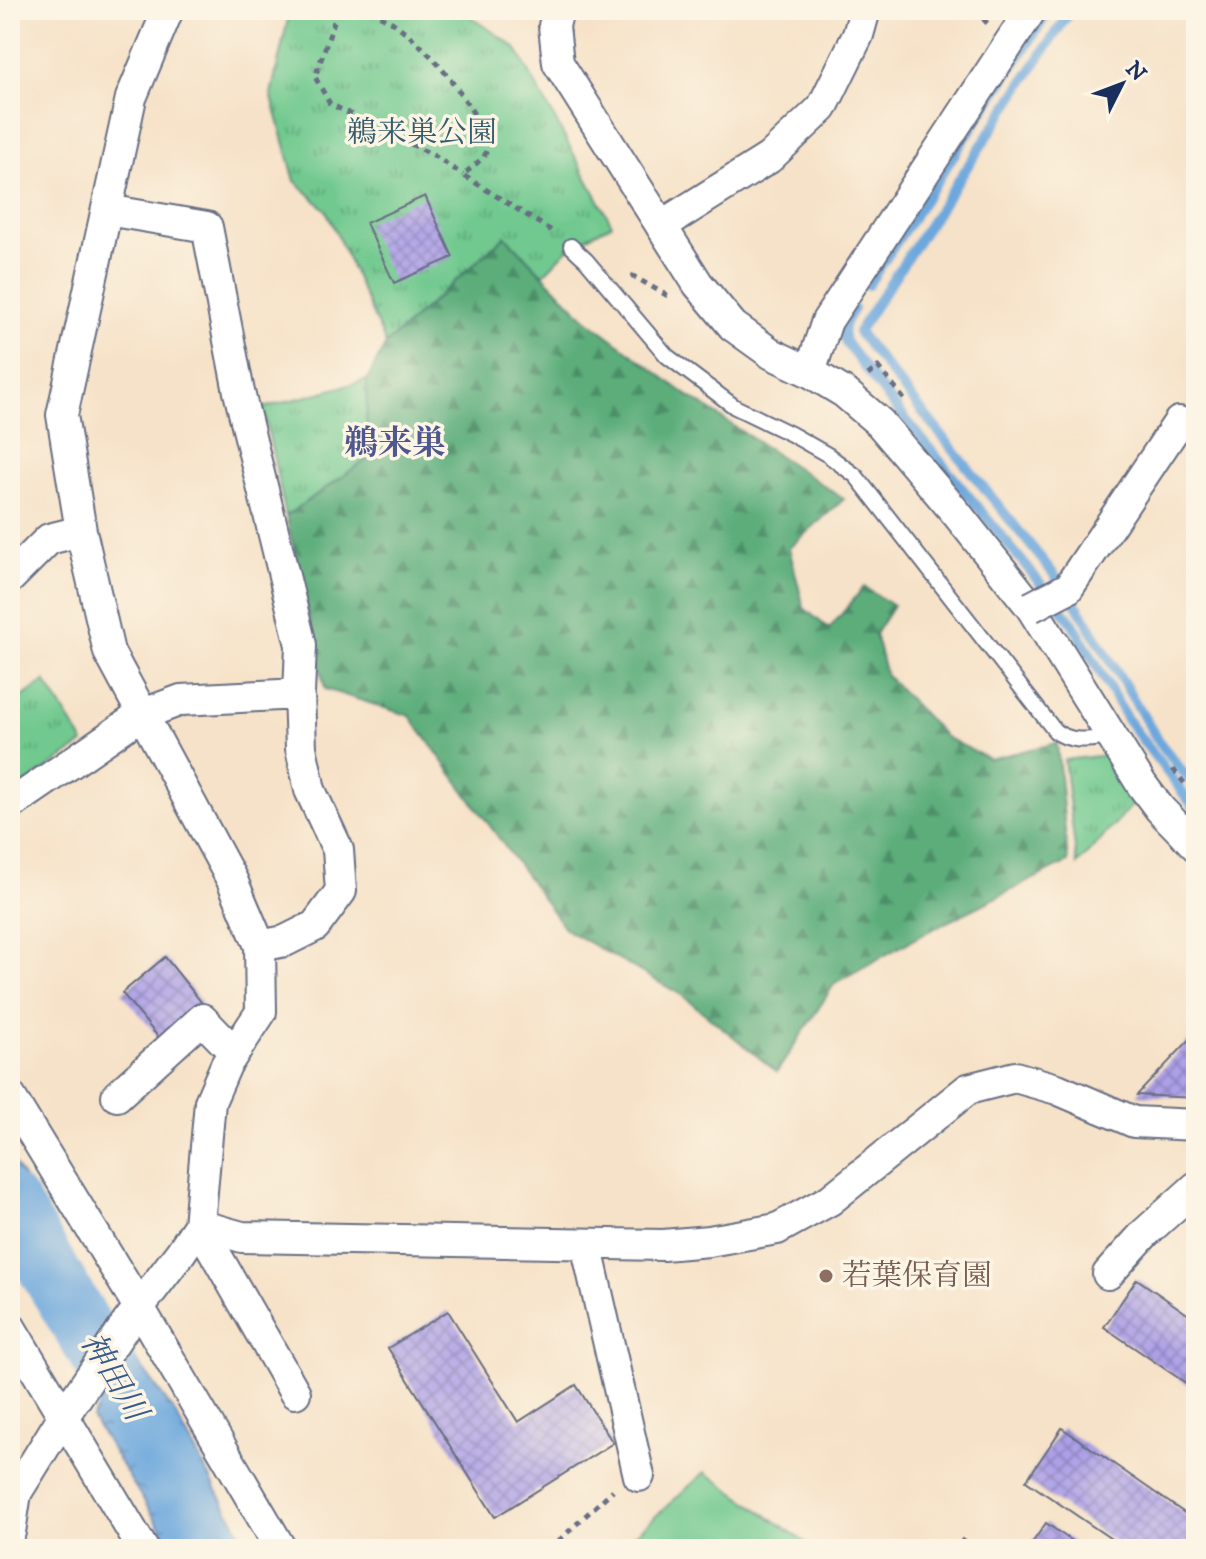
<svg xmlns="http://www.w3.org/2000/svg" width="1206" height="1559" viewBox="0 0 1206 1559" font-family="'IM FELL DW Pica','Noto Serif JP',serif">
  <defs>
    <pattern id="grass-tufts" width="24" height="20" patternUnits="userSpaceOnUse" patternTransform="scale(2)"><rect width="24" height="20" fill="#71c98f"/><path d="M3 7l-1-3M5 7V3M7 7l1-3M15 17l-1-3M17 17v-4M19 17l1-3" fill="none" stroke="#5ca478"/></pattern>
    <pattern id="forest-firs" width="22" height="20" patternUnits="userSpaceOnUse" patternTransform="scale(2)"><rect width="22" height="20" fill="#5cad7a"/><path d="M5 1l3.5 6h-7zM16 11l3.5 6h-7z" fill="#4b8d67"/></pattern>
    <pattern id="water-waves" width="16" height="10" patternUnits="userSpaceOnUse" patternTransform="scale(2)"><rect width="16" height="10" fill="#6ca7dd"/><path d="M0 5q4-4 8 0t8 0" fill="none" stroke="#5888b6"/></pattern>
    <pattern id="building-cross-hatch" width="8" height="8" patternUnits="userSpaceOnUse" patternTransform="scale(2)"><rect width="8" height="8" fill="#ada0e7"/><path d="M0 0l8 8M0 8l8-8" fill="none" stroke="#8c83be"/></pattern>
  </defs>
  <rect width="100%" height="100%" fill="#fcf5e5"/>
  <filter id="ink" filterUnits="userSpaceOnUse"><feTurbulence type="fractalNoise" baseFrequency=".0125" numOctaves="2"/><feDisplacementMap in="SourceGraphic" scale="16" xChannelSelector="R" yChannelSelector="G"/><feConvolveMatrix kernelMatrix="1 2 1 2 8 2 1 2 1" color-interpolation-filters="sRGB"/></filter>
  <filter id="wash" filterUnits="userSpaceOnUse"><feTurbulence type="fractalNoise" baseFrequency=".006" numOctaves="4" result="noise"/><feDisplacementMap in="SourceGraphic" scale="32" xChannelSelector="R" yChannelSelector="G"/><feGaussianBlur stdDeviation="1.8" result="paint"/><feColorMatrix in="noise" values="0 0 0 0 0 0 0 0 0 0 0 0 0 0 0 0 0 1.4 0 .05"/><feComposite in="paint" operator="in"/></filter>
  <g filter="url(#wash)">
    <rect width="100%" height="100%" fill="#f6e2c8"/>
    <path fill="url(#grass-tufts)" stroke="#467c76" stroke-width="2" d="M 290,10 L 461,10 L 516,48 L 612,224 L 571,246 L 543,275 L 505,236 L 386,344 L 326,210 L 295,181 L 271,94 Z
      M 367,380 L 366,460 L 286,516 L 263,408 Z
      M 45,681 L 84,743 L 10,794 L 10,706 Z
      M 1107,755 L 1138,799 L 1077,865 L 1064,760 Z"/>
    <path fill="url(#forest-firs)" stroke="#3c6e6c" stroke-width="2" d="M 505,236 L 586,319 L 684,393 L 844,499 L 789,548 L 804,608 L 829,629 L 864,587 L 893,606 L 875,634 L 886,675 L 945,737 L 989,759 L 1057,743 L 1068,862 L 927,932 L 835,983 L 777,1072 L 683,996 L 565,929 L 410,716 L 325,689 L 286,516 L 366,460 L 367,380 L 386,344 Z"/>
    <path fill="#71c98f" stroke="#467c76" stroke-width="2" d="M 705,1472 L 815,1549 L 619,1549 Z"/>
    <path fill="url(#water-waves)" stroke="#446b9e" stroke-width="2" d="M 10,1156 L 106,1316 L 77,1361 L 10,1248 Z
      M 132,1354 L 173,1410 L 249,1549 L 174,1549 L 92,1418 Z"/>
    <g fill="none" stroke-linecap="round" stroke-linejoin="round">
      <path stroke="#6ca7dd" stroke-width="10" d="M 1071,10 L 858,332 L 1061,583 L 1083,615 L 1159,742 L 1196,788
        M 868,285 L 1050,10
        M 853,309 C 845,320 840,330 846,343 L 880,388 L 1072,622 L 1128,721 L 1196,810"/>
      <path stroke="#6ca7dd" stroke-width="60" d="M 10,1205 L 215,1549"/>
    </g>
    <g id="blocks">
      <path fill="url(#building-cross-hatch)" d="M 425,196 L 453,257 L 394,283 L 366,223 Z
        M 165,957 L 202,1003 L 159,1038 L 122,993 Z
        M 1196,1033 L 1196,1098 L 1137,1095 Z
        M 1137,1279 L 1196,1320 L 1196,1390 L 1104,1327 Z
        M 448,1311 L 518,1422 L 576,1385 L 613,1443 L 495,1517 L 388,1348 Z
        M 1062,1428 L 1196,1521 L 1196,1549 L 1126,1549 L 1026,1481 Z
        M 1046,1523 L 1083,1549 L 1028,1549 Z
        M 962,1539 L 976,1549 L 956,1549 Z"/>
    </g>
  </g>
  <g filter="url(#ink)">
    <use href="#blocks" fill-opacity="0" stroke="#686e83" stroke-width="2"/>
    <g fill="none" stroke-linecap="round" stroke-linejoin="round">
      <defs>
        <path id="service" d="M 571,246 L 586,260 L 667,356 L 735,407 L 791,434 L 828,455 L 856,476 L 1055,731 C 1072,744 1092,739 1112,737"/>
        <path id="minor" d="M 558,10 L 554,26 L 558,63 L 698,284 L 733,326 L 772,354 L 810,372 L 845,393 L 880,423 L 957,514 L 1031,607 L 1142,785 L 1160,809 L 1196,846
          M 107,210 L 207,227 L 239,392 L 301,645 L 299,694 L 301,748 L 310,790 L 338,850 L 341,891 L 315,926 L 285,941 L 260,946
          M 661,226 L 769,158 L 822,108 L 858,35 L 865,10
          M 810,372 L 827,321 L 1031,10
          M 10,578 L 49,539 L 81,531
          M 1068,588 L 1179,422
          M 10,805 L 141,715 L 181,700 L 299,694
          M 10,1096 L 139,1307 L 281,1549
          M 117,1096 L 202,1019 L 234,1052
          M 199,1225 L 242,1237 L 663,1245 L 709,1241 L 777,1229 L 830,1200 L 968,1089 L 1015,1077 L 1057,1089 L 1134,1122 L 1196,1125
          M 199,1225 L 295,1393
          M 586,1244 L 639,1476
          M 1108,1274 L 1145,1233 L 1196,1187
          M 10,1327 L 143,1549
          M 10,1532 L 16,1493 L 63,1417 L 127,1323 L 181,1252 L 199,1225 L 210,1102 L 226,1065 L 261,1012 L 260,946 L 232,880 L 109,652 L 81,531 L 62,415 L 131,98 L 168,10"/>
      </defs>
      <use href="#service" stroke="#686e83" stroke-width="18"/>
      <use href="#minor" stroke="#686e83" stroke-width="34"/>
      <path stroke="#686e83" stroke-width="5" stroke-dasharray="6 6" stroke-linecap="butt" d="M 338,10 L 315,77 L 330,104 L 433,155 L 463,175
        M 369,10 C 378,15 388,19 396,25 C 437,55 466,98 490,142 L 484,157 L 463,175 L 555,233
        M 975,10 L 988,24
        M 631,275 L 668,296
        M 868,375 L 878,367 L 904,399
        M 1173,769 L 1194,795
        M 550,1549 L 613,1490"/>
      <use href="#service" stroke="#fff" stroke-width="14"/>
      <use href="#minor" stroke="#fff" stroke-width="30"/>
      <defs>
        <path id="minor-bridge" d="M 1031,607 L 1068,588"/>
      </defs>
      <use href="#minor-bridge" stroke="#686e83" stroke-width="34" stroke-linecap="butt"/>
      <use href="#minor-bridge" stroke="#fff" stroke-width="30"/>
    </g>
  </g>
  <circle fill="#8d6e63" stroke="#fcf5e5" stroke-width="3" cx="826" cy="1276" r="8"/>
  <g text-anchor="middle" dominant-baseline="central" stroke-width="7" stroke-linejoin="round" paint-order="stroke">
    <g font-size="30" fill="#355d6d" stroke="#fcf5e5">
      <text x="422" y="133">鵜来巣公園</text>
    </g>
    <g font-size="30" fill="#785e54" stroke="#fcf5e5" text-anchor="start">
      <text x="842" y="1276">若葉保育園</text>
    </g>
    <g font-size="32" font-style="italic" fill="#37598a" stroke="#fcf5e5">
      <text transform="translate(113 1377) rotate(59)">神田川</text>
    </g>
    <g font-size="34" font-weight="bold" fill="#4e578e" stroke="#fcf5e5">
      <text x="395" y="444">鵜来巣</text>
    </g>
  </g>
  <rect width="1206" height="1559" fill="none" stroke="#fcf5e5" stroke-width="40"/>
  <g transform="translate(1122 84) rotate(48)" stroke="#fcf5e5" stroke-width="6" paint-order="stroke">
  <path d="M0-6L14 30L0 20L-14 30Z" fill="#1b2f5e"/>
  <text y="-12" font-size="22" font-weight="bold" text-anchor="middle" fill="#1b2f5e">N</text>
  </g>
</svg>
